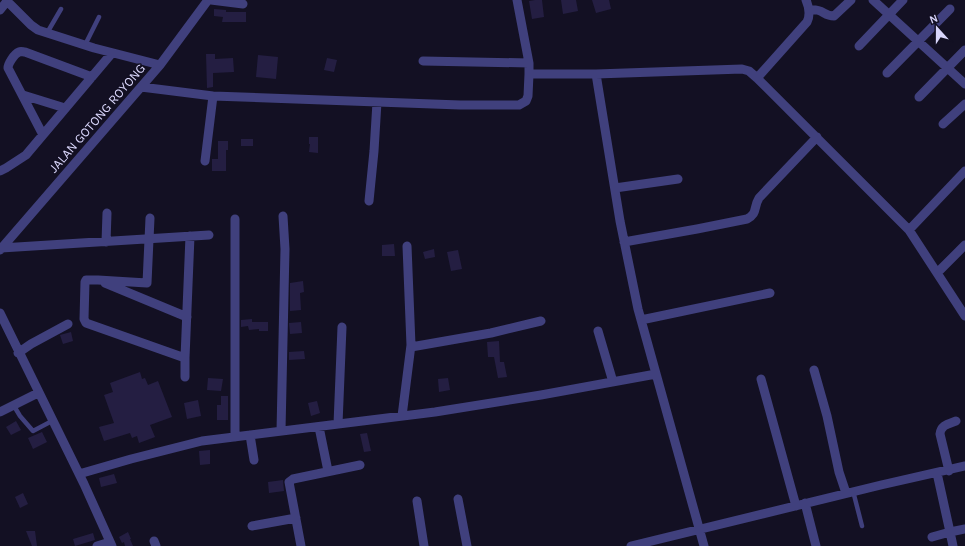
<svg xmlns="http://www.w3.org/2000/svg" width="965" height="546" viewBox="0 0 965 546" font-family="Karla,sans-serif">
  <rect width="100%" height="100%" fill="#131023"/>
  <path fill="#241e42" d="M 535,0 L 542,0 L 544,17 L 532,19 L 529,1 Z
    M 561,0 L 576,0 L 578,11 L 563,14 Z
    M 592,0 L 609,0 L 611,9 L 596,13 Z
    M 214,9 L 226,10 L 226,12 L 246,12 L 246,22 L 222,22 L 223,17 L 214,16 Z
    M 206,54 L 215,54 L 215,59 L 233,58 L 234,72 L 213,73 L 213,87 L 207,88 Z
    M 258,55 L 278,57 L 276,79 L 256,77 Z
    M 327,58 L 337,60 L 334,72 L 324,70 Z
    M 309,137 L 318,137 L 318,153 L 309,152 L 310,144 L 309,144 Z
    M 241,139 L 253,139 L 253,146 L 241,146 Z
    M 218,141 L 228,141 L 228,150 L 226,150 L 226,171 L 212,171 L 212,159 L 218,159 Z
    M 394,244 L 395,256 L 382,256 L 382,245 Z
    M 434,249 L 435,257 L 425,259 L 423,252 Z
    M 458,250 L 462,269 L 451,271 L 447,252 Z
    M 303,281 L 304,292 L 300,293 L 301,310 L 290,311 L 290,283 Z
    M 252,319 L 252,322 L 268,322 L 268,331 L 259,331 L 259,329 L 249,330 L 248,326 L 241,327 L 241,320 Z
    M 301,322 L 302,333 L 290,334 L 289,323 Z
    M 71,332 L 73,341 L 63,344 L 60,335 Z
    M 499,341 L 500,362 L 504,362 L 507,377 L 498,378 L 494,357 L 488,357 L 487,342 Z
    M 304,351 L 305,359 L 289,360 L 289,352 Z
    M 140,372 L 142,379 L 145,378 L 148,385 L 158,381 L 172,417 L 150,425 L 155,437 L 139,443 L 137,436 L 132,438 L 130,433 L 104,441 L 99,427 L 114,423 L 104,395 L 113,392 L 110,383 Z
    M 208,378 L 223,379 L 221,391 L 207,390 Z
    M 448,378 L 450,390 L 439,392 L 438,379 Z
    M 221,396 L 228,396 L 228,420 L 217,420 L 217,405 L 221,405 Z
    M 198,400 L 201,416 L 187,419 L 184,403 Z
    M 317,401 L 320,413 L 311,416 L 308,403 Z
    M 16,421 L 21,430 L 11,435 L 6,427 Z
    M 42,432 L 47,442 L 33,449 L 28,438 Z
    M 367,433 L 371,451 L 364,452 L 360,434 Z
    M 210,450 L 210,464 L 200,465 L 199,451 Z
    M 114,474 L 117,483 L 101,487 L 99,478 Z
    M 283,480 L 284,491 L 269,493 L 268,482 Z
    M 23,493 L 28,504 L 20,508 L 15,497 Z
    M 26,531 L 35,531 L 37,546 L 32,546 Z
    M 128,532 L 131,539 L 130,539 L 133,546 L 125,546 L 124,542 L 122,543 L 119,537 Z
    M 93,533 L 95,540 L 75,546 L 73,539 Z"/>
  <g fill="none" stroke-linecap="round" stroke-linejoin="round">
    <path stroke="#40407d" stroke-width="4.5" d="M 47,33 L 61,9
      M 85,45 L 99,17
      M 14,406 L 20,416 L 33,431 L 52,421
      M 853,491 L 862,526"/>
    <path stroke="#40407d" stroke-width="9" d="M 211,0 L 243,4
      M 517,0 L 529,63 L 529,74 L 596,74 L 742,69 L 749,71 L 757,78
      M 806,0 C 809,7 811,14 807,22 L 757,78 L 909,230 L 965,316
      M 873,0 L 965,84
      M 7,1 L 31,25 L 38,30 L 94,48 L 160,65
      M 0,10 L 8,0
      M 809,10 C 823,8 823,16 834,16 L 851,0
      M 859,46 L 903,0
      M 423,61 L 529,63
      M 887,73 L 950,9
      M 596,74 L 620,221 L 638,309 L 704,546
      M 141,87 L 213,96 L 460,105 L 519,105 L 526,101 L 528,96 L 529,74
      M 23,95 L 65,108
      M 919,97 L 965,50
      M 943,124 L 965,104
      M 43,135 L 8,68 C 8,64 14,54 19,52 C 21,51 23,52 25,52 L 92,77
      M 205,161 L 213,96
      M 0,171 L 6,168 L 26,155 L 112,53
      M 615,188 L 678,179
      M 369,201 L 374,151 L 377,102
      M 150,218 L 147,283 L 98,280 L 86,280 L 85,282 L 84,319 L 86,323 L 185,358 L 185,377
      M 235,219 L 235,437
      M 909,230 L 965,171
      M 106,242 L 107,213
      M 624,242 L 697,229 L 747,219 C 758,213 753,208 759,198 L 817,137
      M 1,248 L 209,235
      M 0,250 L 160,65 L 208,0
      M 937,273 L 965,245
      M 105,283 L 187,317
      M 0,313 L 84,484 L 112,546
      M 641,320 L 770,293
      M 598,331 L 613,382
      M 411,347 L 491,333 L 541,321
      M 18,353 L 31,344 L 68,324
      M 185,358 L 190,236
      M 814,370 L 827,416 L 839,472 L 846,493
      M 761,379 L 796,506
      M 0,412 L 38,393
      M 402,416 L 411,345 L 407,246
      M 338,424 L 342,327
      M 319,427 L 328,471
      M 281,431 L 285,249 L 283,216
      M 250,435 L 254,460
      M 949,471 L 940,434 C 941,425 948,424 956,421
      M 937,473 L 950,532 L 965,529
      M 79,474 L 131,459 L 202,441 L 435,412 L 541,395 L 656,374
      M 458,499 L 467,546
      M 417,501 L 424,546
      M 805,503 L 816,546
      M 252,526 L 296,518
      M 932,537 L 950,532 L 953,546
      M 154,541 L 156,546
      M 97,546 L 110,542
      M 301,546 L 289,482 L 293,479 L 360,465
      M 631,546 L 881,485 L 965,466"/>
  </g>
  <g text-anchor="middle" dominant-baseline="central" stroke-width="3" stroke-linejoin="round" paint-order="stroke">
    <g font-size="13" fill="#d9d6fb" stroke="#131023">
      <text transform="translate(97 118) rotate(-49)">JALAN GOTONG ROYONG</text>
    </g>
  </g>
  <g transform="translate(937 28) rotate(339)" stroke="#131023" stroke-width="3" paint-order="stroke">
  <path d="M0-3L7 15L0 10L-7 15Z" fill="#d9d6fb"/>
  <text y="-6" font-size="11" font-weight="bold" text-anchor="middle" fill="#d9d6fb">N</text>
  </g>
</svg>
